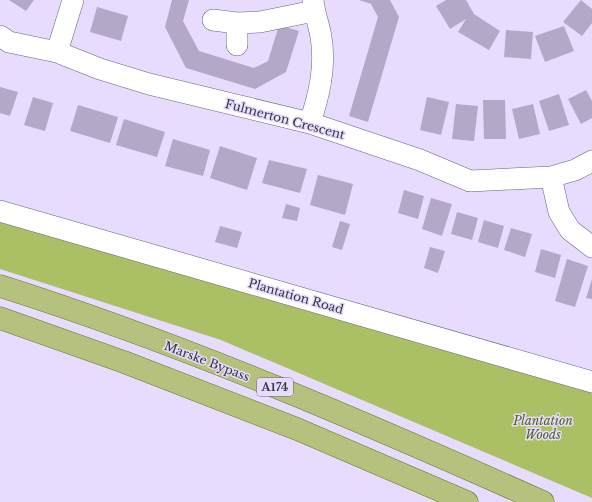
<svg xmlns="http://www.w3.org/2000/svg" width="592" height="502" viewBox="0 0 592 502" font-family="'Libre Baskerville',serif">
  <rect width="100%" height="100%" fill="#e7dcfd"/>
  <path fill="#abc064" d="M 0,218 L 592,393 L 592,498 L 221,340 L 0,269 Z"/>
  <path fill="#b3a8c7" d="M 9,0 L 34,0 L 26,11 Z
    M 172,0 L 189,0 L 183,21 L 199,51 L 254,68 L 268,61 L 279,25 L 299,31 L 286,72 L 255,89 L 186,68 L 165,27 Z
    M 359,0 L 390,0 L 399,17 L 368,122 L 349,116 L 378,17 L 371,4 Z
    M 446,0 L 466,0 L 474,14 L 500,31 L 489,50 L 458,32 L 466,19 L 450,29 L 436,6 Z
    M 581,0 L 592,9 L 592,23 L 582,36 L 563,22 Z
    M 97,7 L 128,16 L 121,41 L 90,32 Z
    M 564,26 L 574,51 L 545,62 L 535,36 Z
    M 506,30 L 533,32 L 531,59 L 504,57 Z
    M 0,87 L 18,92 L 10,116 L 0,113 Z
    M 586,90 L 592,101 L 592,118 L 581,124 L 568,99 Z
    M 559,94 L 569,125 L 549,131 L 539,101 Z
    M 33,97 L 53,103 L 45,131 L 24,125 Z
    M 427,97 L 449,102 L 441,135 L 420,130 Z
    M 483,100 L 505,100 L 506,139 L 484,139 Z
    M 456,104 L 478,106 L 474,141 L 452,139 Z
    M 533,104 L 540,134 L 519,139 L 512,109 Z
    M 78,105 L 118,117 L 110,143 L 70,131 Z
    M 124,119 L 165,132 L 157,157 L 116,145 Z
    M 173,139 L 210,150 L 203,176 L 165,166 Z
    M 220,146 L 257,158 L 247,190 L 210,178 Z
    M 269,160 L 307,169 L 300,193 L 262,183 Z
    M 318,175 L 353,184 L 345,215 L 310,205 Z
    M 404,190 L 424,196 L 418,219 L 398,213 Z
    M 431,198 L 452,204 L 442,236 L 422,229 Z
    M 286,204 L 300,208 L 297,221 L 282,218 Z
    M 457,212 L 478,218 L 472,240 L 451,234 Z
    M 484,220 L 504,226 L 498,248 L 478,242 Z
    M 340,221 L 350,224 L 342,250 L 332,247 Z
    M 220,226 L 242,232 L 237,248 L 215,242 Z
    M 511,228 L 532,234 L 525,257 L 504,250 Z
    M 430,247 L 445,251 L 438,273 L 424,268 Z
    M 541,249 L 561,255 L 555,278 L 535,272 Z
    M 567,259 L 588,266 L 575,307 L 555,301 Z
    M 592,279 L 592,299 L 586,298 Z"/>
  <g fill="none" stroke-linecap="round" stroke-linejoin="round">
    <defs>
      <path id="street" d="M 213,20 L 237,23 L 260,22 L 314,11
        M 237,23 L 237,45
        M 0,36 L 9,42 L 57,52 L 100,69 L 149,84 L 310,123 L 420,160 L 470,181 L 551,177 L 575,170 L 592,161
        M 57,52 L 73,0
        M 310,123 C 319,95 326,67 321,37 C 319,24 314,13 313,0
        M 551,177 L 559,212 L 570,230 L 592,247
        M 0,211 L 592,382"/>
      <path id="primary" d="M 0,286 C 186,345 366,423 543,502
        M 0,318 L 124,362 L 297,429 L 467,502"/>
    </defs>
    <use href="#street" stroke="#6b617d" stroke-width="22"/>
    <use href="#primary" stroke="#68752e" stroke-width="23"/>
    <use href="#street" stroke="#fff" stroke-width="21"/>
    <use href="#primary" stroke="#b5c17c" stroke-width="22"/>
  </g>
  <g text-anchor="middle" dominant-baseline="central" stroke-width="3" stroke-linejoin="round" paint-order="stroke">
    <rect fill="#e7dcfd" stroke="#6c6679" stroke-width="1" x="257" y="378" width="36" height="18" rx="3"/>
    <g font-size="11" font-weight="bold" fill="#373340">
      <text x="275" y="387">A174</text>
    </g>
    <g font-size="12" fill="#373340" stroke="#e7dcfd">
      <text transform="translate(285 119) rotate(15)">Fulmerton Crescent</text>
      <text transform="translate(296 296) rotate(16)">Plantation Road</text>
      <text transform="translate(207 361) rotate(21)">Marske Bypass</text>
    </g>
    <g font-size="12" font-style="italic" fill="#515e1d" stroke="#e7dcfd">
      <text x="543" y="420">Plantation<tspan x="543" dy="14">Woods</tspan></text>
    </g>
  </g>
</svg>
